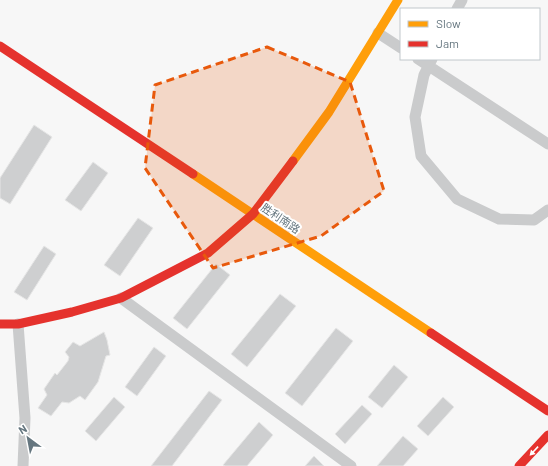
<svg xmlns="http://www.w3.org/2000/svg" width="548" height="466" viewBox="0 0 548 466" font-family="Barlow,'Noto Sans SC',sans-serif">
  <rect width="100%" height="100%" fill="#f7f7f7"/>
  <path fill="#cecfd0" stroke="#e6e6e6" d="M 34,125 L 52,137 L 10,204 L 0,198 L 0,178 Z
    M 93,162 L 108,173 L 81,211 L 65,200 Z
    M 138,218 L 153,228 L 120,276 L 104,265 Z
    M 44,246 L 56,254 L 27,300 L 14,292 Z
    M 216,264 L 230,275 L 187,329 L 173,318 Z
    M 280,294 L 296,306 L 247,367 L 231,354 Z
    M 336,328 L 353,341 L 302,406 L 285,393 Z
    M 104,332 L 107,340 L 110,355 L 106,356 L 98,382 L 85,400 L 80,396 L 69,403 L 62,402 L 51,416 L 38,408 L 47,395 L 44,389 L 55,373 L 57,375 L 68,361 L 69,357 L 65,352 L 73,342 L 80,346 Z
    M 154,347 L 166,356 L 137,396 L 125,387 Z
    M 394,365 L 408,377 L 382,408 L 368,397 Z
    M 209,391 L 222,400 L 172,466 L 151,466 Z
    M 114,397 L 125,407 L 96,441 L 85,431 Z
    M 443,397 L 454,407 L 428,436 L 417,426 Z
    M 362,405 L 372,414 L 345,444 L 335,434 Z
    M 259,422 L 273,435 L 247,466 L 225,466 L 223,465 Z
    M 403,436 L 418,449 L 403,466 L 377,466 Z
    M 314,456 L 324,466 L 305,466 Z"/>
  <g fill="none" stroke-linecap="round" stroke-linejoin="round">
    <path stroke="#cacbcc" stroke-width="11" d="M 457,9 L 462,0
      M 378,33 L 401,48
      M 418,59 L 548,144
      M 432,59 L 424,75 L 415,117 L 421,156 L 457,199 L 499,219 L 534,220 L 548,210
      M 121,298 L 351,466
      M 18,324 L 25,418 L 23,466"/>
    <path stroke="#ff9f0a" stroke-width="9" d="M 293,161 L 329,112 L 398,0
      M 193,174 L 431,333"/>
    <path stroke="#e5322d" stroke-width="9" d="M 0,46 L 193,174
      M 0,324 L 18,324 L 72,312 L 121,298 L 208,253 L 253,214 L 293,161
      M 431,333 L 548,411
      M 519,466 L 548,435"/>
  </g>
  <defs><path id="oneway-solid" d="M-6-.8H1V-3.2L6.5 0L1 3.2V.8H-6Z"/></defs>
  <use fill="#fff" href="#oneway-solid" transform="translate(534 451) rotate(133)"/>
  <path fill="#e8590c" fill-opacity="0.2" stroke="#e8590c" stroke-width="3" stroke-dasharray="8 5" stroke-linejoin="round" d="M 267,47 L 350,82 L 384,191 L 321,236 L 213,268 L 145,168 L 155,85 Z"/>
  <g text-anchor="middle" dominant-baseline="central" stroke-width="4" stroke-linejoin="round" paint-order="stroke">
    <g font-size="11" fill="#65767f" stroke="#fff">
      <text transform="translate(281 218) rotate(34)">胜利南路</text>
    </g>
  </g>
  <rect x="400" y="8" width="140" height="52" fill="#ffffff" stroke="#c1c8cc"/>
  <rect x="408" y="21" width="20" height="6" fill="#ff9f0a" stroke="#c1c8cc"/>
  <text x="436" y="28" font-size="12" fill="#65767f">Slow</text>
  <rect x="408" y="41" width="20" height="6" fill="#e5322d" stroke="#c1c8cc"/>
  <text x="436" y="48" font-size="12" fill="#65767f">Jam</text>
  <g transform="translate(28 438) rotate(328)" stroke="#ffffff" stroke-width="3" paint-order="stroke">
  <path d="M0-3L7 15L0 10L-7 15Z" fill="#65767f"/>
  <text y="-6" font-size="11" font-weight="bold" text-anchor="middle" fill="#65767f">N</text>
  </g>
</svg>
